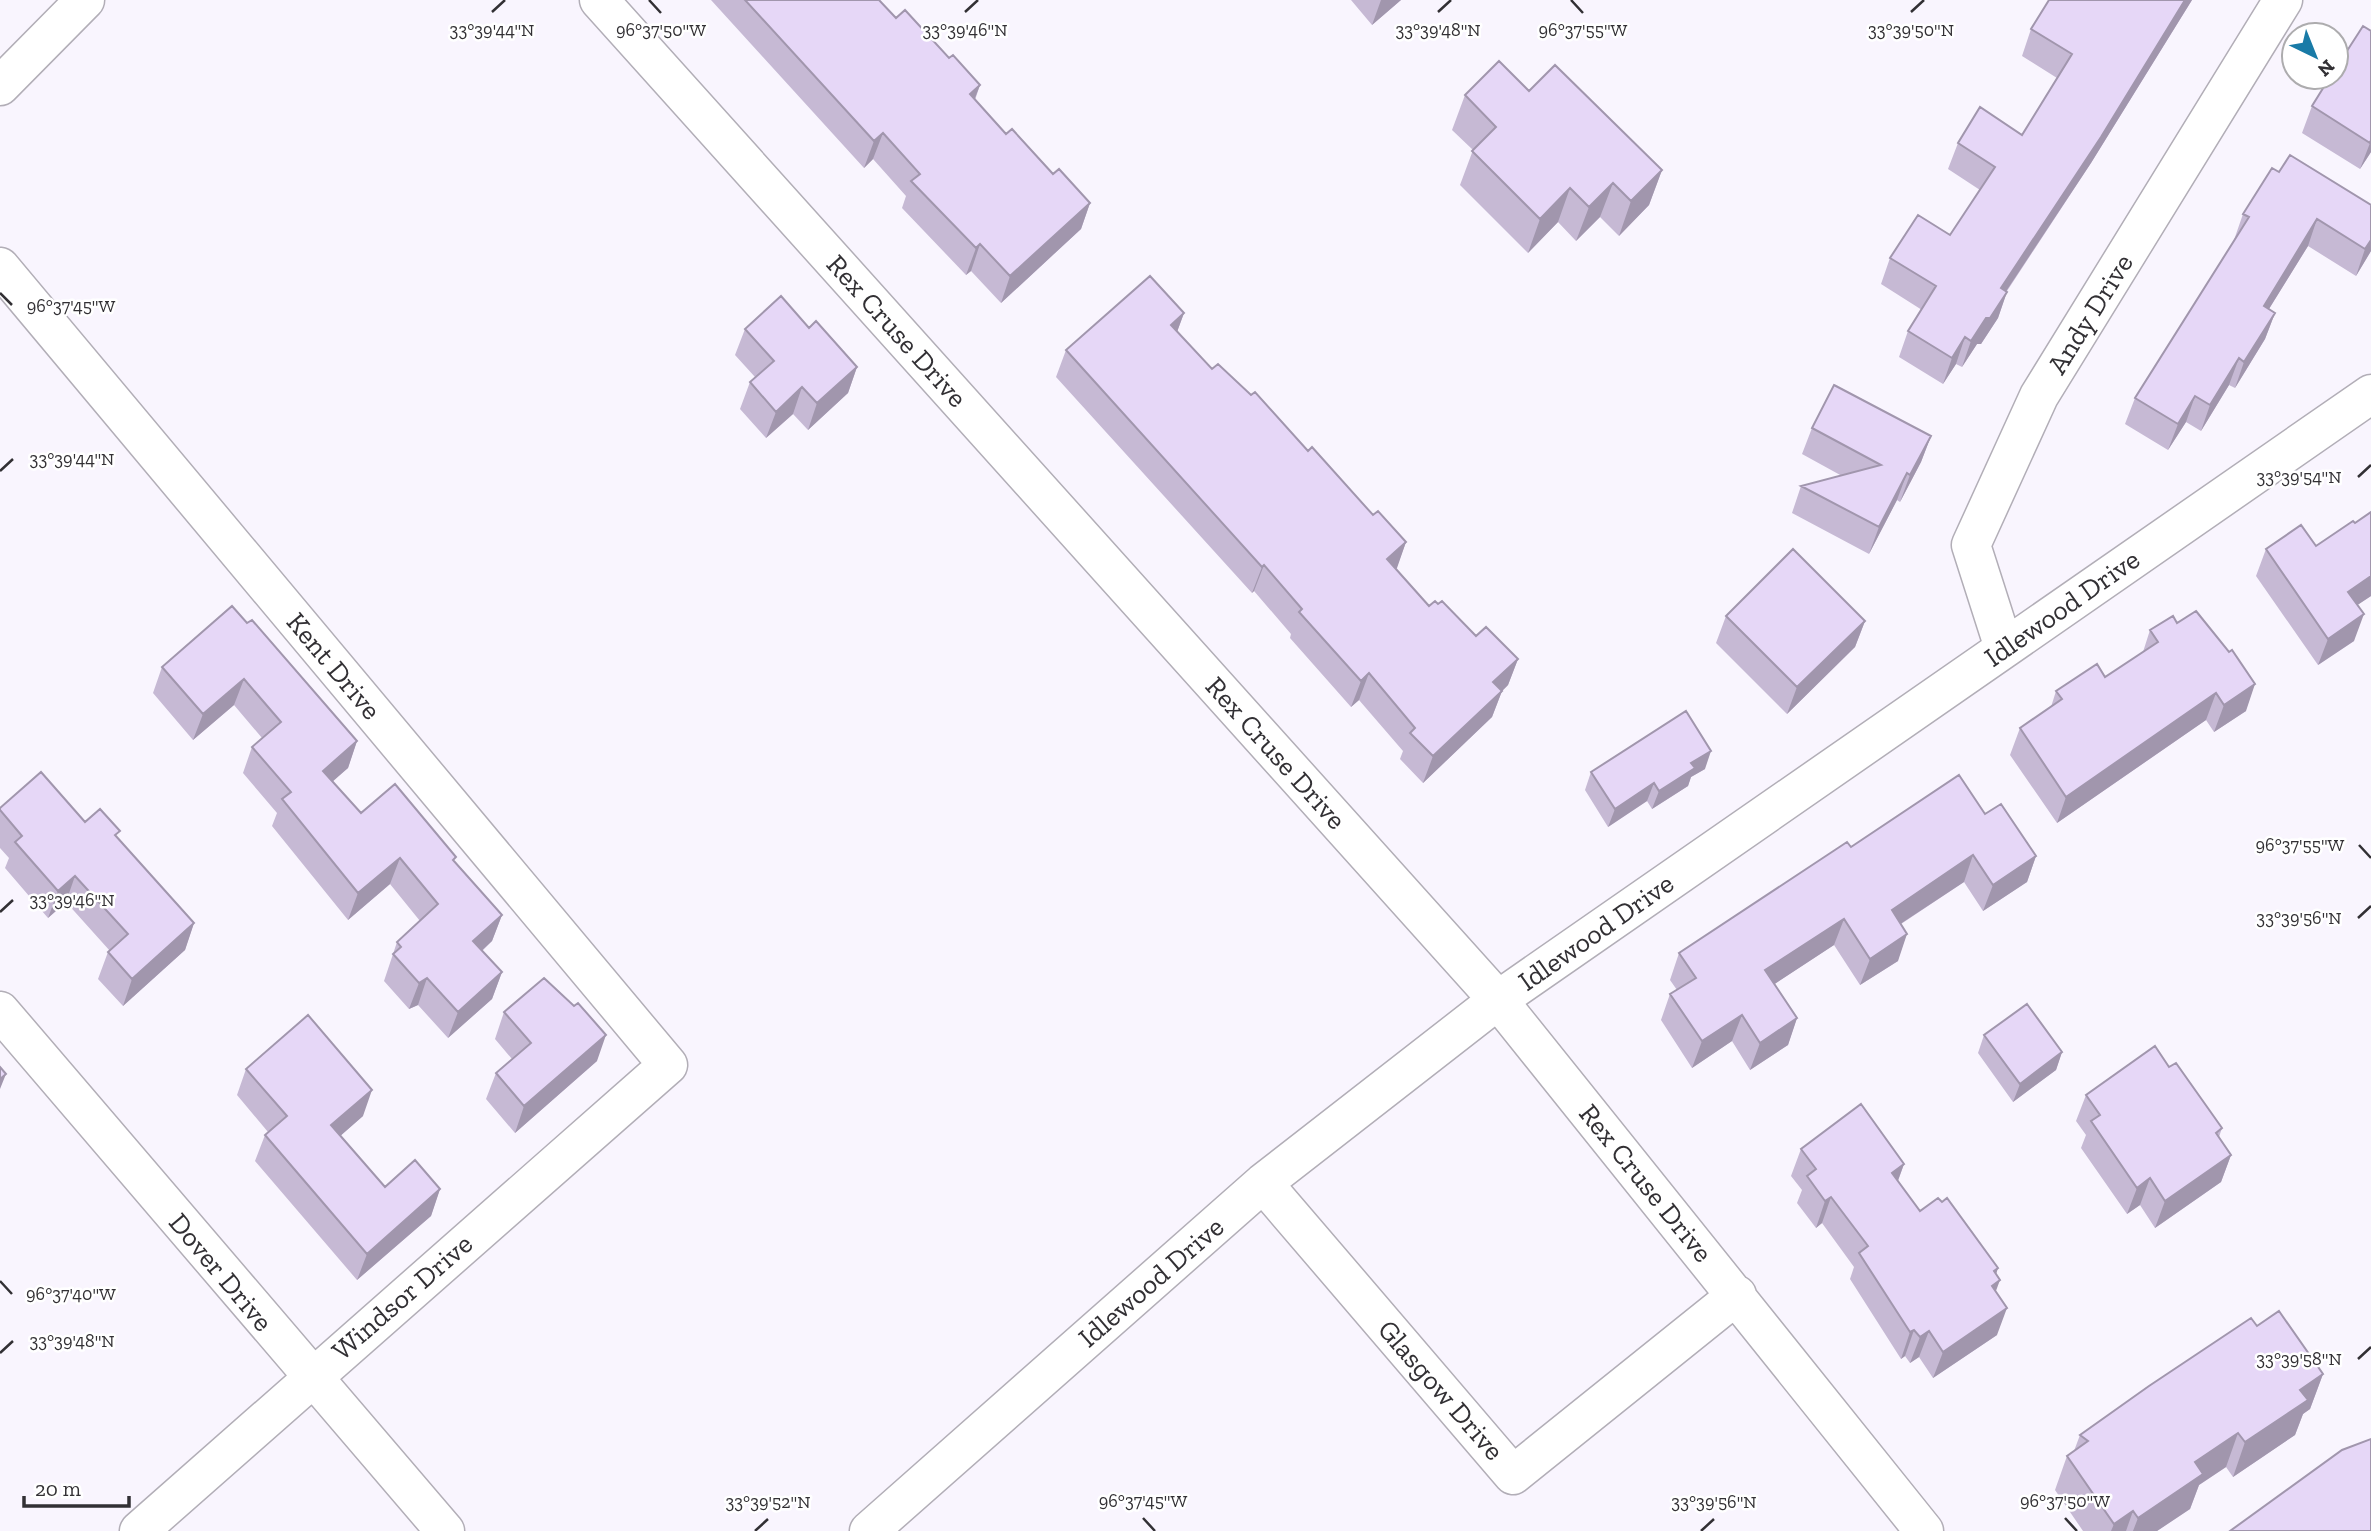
<svg xmlns="http://www.w3.org/2000/svg" width="2371" height="1531" viewBox="0 0 2371 1531" font-family="'Zilla Slab',serif">
  <rect width="100%" height="100%" fill="#f9f5fe"/>
  <g fill="none" stroke-linecap="round" stroke-linejoin="round">
    <defs>
      <path id="minor" d="M 599,0 L 1498,1000 L 1924,1531
        M 0,86 L 85,0
        M 0,267 L 668,1065 L 139,1531
        M 2004,648 L 1971,545 L 2039,396 L 2283,0
        M 0,1011 L 445,1531
        M 1263,1183 L 1513,1475 L 1737,1295
        M 869,1531 L 1263,1183 L 1498,1000 L 2371,394"/>
    </defs>
    <use href="#minor" stroke="#b2aeb7" stroke-width="41"/>
    <use href="#minor" stroke="#fff" stroke-width="38"/>
  </g>
  <path fill="#c6b9d4" d="M 711,0 L 879,0 L 896,18 L 949,58 L 980,85 L 975,100 L 1006,134 L 1053,174 L 1090,203 L 1081,229 L 1001,303 L 971,271 L 966,275 L 902,208 L 906,196 L 873,159 L 864,168 Z
    M 1351,0 L 1401,0 L 1372,25 Z
    M 2049,0 L 2192,0 L 2091,163 L 2007,291 L 1998,318 L 1981,344 L 1977,344 L 1962,367 L 1956,364 L 1943,384 L 1899,357 L 1908,331 L 1922,310 L 1881,284 L 1890,258 L 1950,235 L 1980,190 L 1948,169 L 1958,143 L 2022,135 L 2057,78 L 2022,56 L 2031,29 Z
    M 2371,31 L 2371,152 L 2360,169 L 2302,133 L 2312,106 Z
    M 1529,91 L 1662,170 L 1649,205 L 1619,236 L 1600,217 L 1576,241 L 1558,222 L 1528,253 L 1460,185 L 1473,150 L 1452,130 L 1465,95 Z
    M 2279,172 L 2371,205 L 2371,251 L 2356,276 L 2308,246 L 2269,309 L 2275,313 L 2265,339 L 2235,388 L 2229,385 L 2201,431 L 2186,422 L 2168,450 L 2125,424 L 2135,398 L 2235,241 L 2234,240 L 2243,214 Z
    M 1184,313 L 1177,332 L 1212,369 L 1308,451 L 1373,515 L 1406,542 L 1396,569 L 1429,606 L 1438,604 L 1476,636 L 1518,659 L 1508,685 L 1502,691 L 1492,717 L 1423,783 L 1400,759 L 1403,751 L 1359,700 L 1351,707 L 1290,638 L 1291,634 L 1254,591 L 1252,593 L 1056,377 L 1066,350 Z
    M 809,328 L 857,367 L 848,393 L 808,430 L 793,414 L 766,438 L 740,409 L 750,382 L 755,377 L 735,355 L 745,329 Z
    M 1812,428 L 1931,436 L 1921,462 L 1900,502 L 1897,500 L 1869,554 L 1792,513 L 1801,486 L 1842,476 L 1802,454 Z
    M 2355,523 L 2371,596 L 2357,605 L 2354,641 L 2318,665 L 2256,576 L 2266,549 L 2316,546 Z
    M 232,606 L 357,741 L 348,768 L 332,781 L 361,813 L 454,862 L 502,915 L 492,941 L 482,951 L 502,972 L 492,999 L 448,1038 L 418,1005 L 409,1009 L 384,981 L 397,942 L 420,921 L 390,884 L 348,920 L 272,826 L 277,813 L 243,773 L 252,747 L 262,738 L 234,705 L 193,740 L 153,693 L 162,667 Z
    M 1726,616 L 1865,621 L 1855,647 L 1787,714 L 1716,643 Z
    M 2177,623 L 2246,711 L 2214,732 L 2206,720 L 2057,823 L 2010,755 L 2020,728 L 2051,707 L 2056,691 L 2105,677 L 2143,652 L 2150,630 Z
    M 1705,769 L 1691,777 L 1688,786 L 1652,809 L 1647,801 L 1608,827 L 1585,790 L 1591,772 Z
    M 0,808 L 85,822 L 117,837 L 194,923 L 185,950 L 123,1006 L 98,979 L 108,952 L 110,951 L 66,902 L 48,918 L 5,868 L 9,858 L 0,848 Z
    M 1985,814 L 2036,856 L 2027,882 L 1983,911 L 1964,882 L 1901,924 L 1898,961 L 1860,985 L 1834,945 L 1774,984 L 1797,1018 L 1788,1045 L 1750,1070 L 1732,1041 L 1692,1068 L 1661,1020 L 1670,994 L 1677,990 L 1670,980 L 1679,953 L 1851,847 Z
    M 504,1012 L 597,1061 L 515,1133 L 486,1099 L 496,1073 L 512,1059 L 495,1039 Z
    M 1984,1035 L 2062,1052 L 2056,1070 L 2013,1102 L 1978,1053 Z
    M 2169,1067 L 2222,1128 L 2219,1137 L 2231,1155 L 2221,1182 L 2155,1228 L 2140,1205 L 2127,1214 L 2081,1148 L 2086,1135 L 2076,1121 L 2086,1095 Z
    M 246,1069 L 363,1116 L 340,1136 L 385,1187 L 440,1189 L 431,1216 L 357,1280 L 255,1161 L 265,1135 L 268,1132 L 237,1095 Z
    M 1801,1149 L 1904,1164 L 1898,1181 L 1920,1211 L 1998,1268 L 1996,1274 L 1995,1291 L 1997,1335 L 1933,1378 L 1919,1357 L 1910,1363 L 1905,1356 L 1901,1359 L 1850,1279 L 1854,1267 L 1822,1223 L 1816,1228 L 1797,1203 L 1802,1190 L 1791,1176 Z
    M 2257,1326 L 2323,1374 L 2310,1409 L 2303,1414 L 2295,1435 L 2233,1477 L 2226,1467 L 2199,1485 L 2190,1509 L 2157,1531 L 2083,1531 L 2055,1490 L 2067,1456 L 2074,1451 L 2080,1435 Z"/>
  <path fill="#a196ad" d="M 1381,0 L 1401,0 L 1372,25 Z
    M 2185,0 L 2192,0 L 2091,163 L 1991,314 L 2001,288 Z
    M 980,85 L 970,111 L 970,94 Z
    M 883,133 L 873,159 L 864,168 L 874,141 Z
    M 2371,140 L 2371,152 L 2360,169 L 2370,143 Z
    M 1662,170 L 1649,205 L 1619,236 L 1631,201 Z
    M 1613,183 L 1600,217 L 1576,241 L 1589,207 Z
    M 1570,188 L 1558,222 L 1528,253 L 1540,219 Z
    M 1090,203 L 1081,229 L 1001,303 L 1010,276 Z
    M 2317,219 L 2308,246 L 2254,333 L 2264,306 Z
    M 2371,240 L 2371,251 L 2356,276 L 2365,249 Z
    M 980,244 L 971,271 L 966,275 L 976,248 Z
    M 2007,292 L 1998,318 L 1981,344 L 1977,344 L 1962,367 L 1971,341 L 1986,318 Z
    M 1184,313 L 1174,340 L 1171,325 Z
    M 2275,313 L 2265,339 L 2235,388 L 2244,362 Z
    M 1965,337 L 1956,364 L 1943,384 L 1952,358 Z
    M 2239,358 L 2229,385 L 2201,431 L 2210,405 Z
    M 857,367 L 848,393 L 808,430 L 817,403 Z
    M 802,387 L 793,414 L 766,438 L 776,412 Z
    M 2195,396 L 2186,422 L 2168,450 L 2178,424 Z
    M 1931,436 L 1921,462 L 1900,502 L 1910,475 Z
    M 1907,473 L 1897,500 L 1869,554 L 1879,527 Z
    M 1406,542 L 1397,568 L 1378,585 L 1387,559 Z
    M 1264,565 L 1254,591 L 1252,593 L 1262,567 Z
    M 2371,576 L 2371,596 L 2338,618 L 2348,592 Z
    M 2364,614 L 2354,641 L 2318,665 L 2328,639 Z
    M 1865,621 L 1855,647 L 1787,714 L 1797,687 Z
    M 1518,659 L 1508,685 L 1502,691 L 1492,717 L 1423,783 L 1433,756 L 1493,682 Z
    M 1369,673 L 1359,700 L 1351,707 L 1361,681 Z
    M 244,679 L 234,705 L 193,740 L 203,714 Z
    M 2255,684 L 2246,711 L 2214,732 L 2224,705 Z
    M 2216,693 L 2206,720 L 2057,823 L 2066,797 Z
    M 357,741 L 348,768 L 314,798 L 323,771 Z
    M 1711,751 L 1705,769 L 1691,777 L 1688,786 L 1652,809 L 1659,791 L 1691,763 Z
    M 1654,783 L 1647,801 L 1608,827 L 1615,809 Z
    M 1973,855 L 1964,882 L 1882,936 L 1892,910 Z
    M 2036,856 L 2027,882 L 1983,911 L 1993,885 Z
    M 400,858 L 390,884 L 348,920 L 358,893 Z
    M 75,876 L 66,902 L 48,918 L 58,891 Z
    M 502,915 L 492,941 L 464,967 L 473,941 Z
    M 1844,919 L 1834,945 L 1755,997 L 1765,970 Z
    M 194,923 L 185,950 L 123,1006 L 132,979 Z
    M 1907,934 L 1898,961 L 1860,985 L 1870,959 Z
    M 502,972 L 492,999 L 448,1038 L 458,1012 Z
    M 427,978 L 418,1005 L 409,1009 L 419,983 Z
    M 1742,1015 L 1732,1041 L 1692,1068 L 1702,1041 Z
    M 1797,1018 L 1788,1045 L 1750,1070 L 1760,1043 Z
    M 606,1035 L 597,1061 L 515,1133 L 524,1106 Z
    M 2062,1052 L 2056,1070 L 2013,1102 L 2020,1084 Z
    M 6,1074 L 0,1089 L 0,1079 Z
    M 372,1090 L 363,1116 L 322,1152 L 331,1125 Z
    M 2231,1155 L 2221,1182 L 2155,1228 L 2165,1201 Z
    M 1904,1164 L 1894,1191 L 1892,1173 Z
    M 2150,1178 L 2140,1205 L 2127,1214 L 2137,1188 Z
    M 440,1189 L 431,1216 L 357,1280 L 367,1254 Z
    M 1831,1197 L 1822,1223 L 1816,1228 L 1825,1201 Z
    M 1998,1268 L 1992,1286 L 2000,1280 L 1990,1307 L 1982,1312 L 1989,1294 L 1984,1298 L 1994,1271 Z
    M 2007,1308 L 1997,1335 L 1933,1378 L 1943,1352 Z
    M 1914,1330 L 1905,1356 L 1901,1359 L 1910,1332 Z
    M 1929,1331 L 1919,1357 L 1910,1363 L 1920,1337 Z
    M 2323,1374 L 2310,1409 L 2303,1414 L 2295,1435 L 2233,1477 L 2245,1442 L 2300,1390 Z
    M 2238,1433 L 2226,1467 L 2199,1485 L 2190,1509 L 2157,1531 L 2133,1531 L 2138,1518 L 2195,1462 Z
    M 2133,1511 L 2126,1531 L 2111,1531 L 2114,1524 Z"/>
  <path fill="#e6d7f7" stroke="#a196ad" stroke-width="2" d="M 745,0 L 879,0 L 896,18 L 905,10 L 949,58 L 953,55 L 980,85 L 970,94 L 1006,134 L 1012,129 L 1053,174 L 1059,169 L 1090,203 L 1010,276 L 980,244 L 976,248 L 911,181 L 920,174 L 883,133 L 874,141 Z
    M 2049,0 L 2185,0 L 2101,137 L 2001,288 L 2007,292 L 1990,318 L 1986,318 L 1971,341 L 1965,337 L 1952,358 L 1908,331 L 1936,286 L 1890,258 L 1918,215 L 1950,235 L 1995,167 L 1958,143 L 1980,107 L 2022,135 L 2072,54 L 2031,29 Z
    M 2363,26 L 2371,31 L 2371,140 L 2370,143 L 2312,106 L 2330,77 L 2336,77 L 2336,68 Z
    M 1499,61 L 1529,91 L 1555,65 L 1662,170 L 1631,201 L 1613,183 L 1589,207 L 1570,188 L 1540,219 L 1472,151 L 1496,127 L 1465,95 Z
    M 2290,155 L 2371,205 L 2371,240 L 2365,249 L 2317,219 L 2264,306 L 2275,313 L 2244,362 L 2239,358 L 2210,405 L 2195,396 L 2178,424 L 2135,398 L 2249,217 L 2243,214 L 2272,168 L 2279,172 Z
    M 1150,276 L 1184,313 L 1171,325 L 1212,369 L 1218,364 L 1251,395 L 1255,392 L 1308,451 L 1312,447 L 1373,515 L 1378,511 L 1406,542 L 1387,559 L 1429,606 L 1435,601 L 1438,604 L 1442,601 L 1476,636 L 1486,627 L 1518,659 L 1493,682 L 1502,691 L 1433,756 L 1410,733 L 1415,728 L 1369,673 L 1361,681 L 1299,612 L 1302,609 L 1264,565 L 1262,567 L 1066,350 Z
    M 781,296 L 809,328 L 816,321 L 857,367 L 817,403 L 802,387 L 776,412 L 750,382 L 774,361 L 745,329 Z
    M 1834,385 L 1931,436 L 1910,475 L 1907,473 L 1879,527 L 1801,486 L 1881,465 L 1812,428 Z
    M 2371,512 L 2371,576 L 2348,592 L 2364,614 L 2328,639 L 2266,549 L 2301,525 L 2316,546 L 2353,521 L 2355,523 Z
    M 1793,549 L 1865,621 L 1797,687 L 1726,616 Z
    M 232,606 L 247,623 L 252,620 L 357,741 L 323,771 L 361,813 L 395,784 L 456,857 L 453,860 L 502,915 L 473,941 L 502,972 L 458,1012 L 427,978 L 419,983 L 393,954 L 401,947 L 397,942 L 438,904 L 400,858 L 358,893 L 282,799 L 291,792 L 252,747 L 281,722 L 244,679 L 203,714 L 162,667 Z
    M 2196,611 L 2229,652 L 2232,650 L 2255,684 L 2224,705 L 2216,693 L 2066,797 L 2020,728 L 2062,699 L 2056,691 L 2097,664 L 2105,677 L 2158,642 L 2150,630 L 2173,616 L 2177,623 Z
    M 1686,711 L 1711,751 L 1691,763 L 1695,768 L 1659,791 L 1654,783 L 1615,809 L 1591,772 Z
    M 41,772 L 85,822 L 100,809 L 120,831 L 115,835 L 194,923 L 132,979 L 108,952 L 128,934 L 75,876 L 58,891 L 15,842 L 22,836 L 0,810 L 0,808 Z
    M 1959,775 L 1985,814 L 2001,804 L 2036,856 L 1993,885 L 1973,855 L 1892,910 L 1907,934 L 1870,959 L 1844,919 L 1765,970 L 1797,1018 L 1760,1043 L 1742,1015 L 1702,1041 L 1670,994 L 1696,978 L 1679,953 L 1847,842 L 1851,847 Z
    M 544,978 L 574,1006 L 578,1003 L 606,1035 L 524,1106 L 496,1073 L 531,1043 L 504,1012 Z
    M 2027,1004 L 2062,1052 L 2020,1084 L 1984,1035 Z
    M 308,1015 L 372,1090 L 331,1125 L 385,1187 L 415,1160 L 440,1189 L 367,1254 L 265,1135 L 287,1116 L 246,1069 Z
    M 2155,1046 L 2169,1067 L 2176,1063 L 2222,1128 L 2216,1133 L 2231,1155 L 2165,1201 L 2150,1178 L 2137,1188 L 2091,1121 L 2100,1115 L 2086,1095 Z
    M 0,1067 L 6,1074 L 0,1079 Z
    M 1861,1104 L 1904,1164 L 1892,1173 L 1920,1211 L 1938,1198 L 1942,1202 L 1947,1198 L 1998,1268 L 1994,1271 L 2000,1280 L 1992,1286 L 2007,1308 L 1943,1352 L 1929,1331 L 1920,1337 L 1914,1330 L 1910,1332 L 1859,1253 L 1868,1246 L 1831,1197 L 1825,1201 L 1807,1176 L 1816,1169 L 1801,1149 Z
    M 2279,1311 L 2323,1374 L 2300,1390 L 2308,1400 L 2245,1442 L 2238,1433 L 2195,1462 L 2203,1474 L 2138,1518 L 2133,1511 L 2114,1524 L 2067,1456 L 2088,1441 L 2080,1435 L 2149,1386 L 2251,1318 L 2257,1326 Z
    M 2371,1439 L 2371,1531 L 2230,1531 L 2342,1450 Z"/>
  <path fill="none" stroke="#323034" stroke-width="2.5" d="M 649,0 L 661,13M 1571,0 L 1583,13M 492,12 L 505,0M 965,12 L 978,0M 1438,12 L 1451,0M 1911,12 L 1924,0M 0,293 L 12,305M 0,471 L 13,459M 2358,477 L 2371,465M 2359,845 L 2371,858M 0,912 L 13,900M 2358,918 L 2371,906M 0,1281 L 12,1294M 0,1353 L 13,1341M 2358,1359 L 2371,1347M 1143,1518 L 1155,1531M 2065,1518 L 2077,1531M 755,1531 L 768,1519M 1701,1531 L 1714,1519"/>
  <g text-anchor="middle" dominant-baseline="central" stroke-width="5" stroke-linejoin="round" paint-order="stroke">
    <g font-size="28" fill="#323034" stroke="#fff">
      <text transform="translate(2090 314) rotate(-58)">Andy Drive</text>
      <text transform="translate(897 331) rotate(48)">Rex Cruse Drive</text>
      <text transform="translate(2062 608) rotate(-35)">Idlewood Drive</text>
      <text transform="translate(334 666) rotate(50)">Kent Drive</text>
      <text transform="translate(1276 753) rotate(48)">Rex Cruse Drive</text>
      <text transform="translate(1596 932) rotate(-35)">Idlewood Drive</text>
      <text transform="translate(1646 1183) rotate(51)">Rex Cruse Drive</text>
      <text transform="translate(221 1272) rotate(50)">Dover Drive</text>
      <text transform="translate(1151 1282) rotate(-41)">Idlewood Drive</text>
      <text transform="translate(402 1297) rotate(-41)">Windsor Drive</text>
      <text transform="translate(1441 1390) rotate(49)">Glasgow Drive</text>
    </g>
  </g>
  <g font-size="18" text-anchor="middle" fill="#323034" stroke="#fff" stroke-width="5" stroke-linejoin="round" paint-order="stroke">
    <text x="492" y="36">33°39'44"N</text>
    <text x="965" y="36">33°39'46"N</text>
    <text x="1438" y="36">33°39'48"N</text>
    <text x="1911" y="36">33°39'50"N</text>
    <text x="661" y="36">96°37'50"W</text>
    <text x="1583" y="36">96°37'55"W</text>
    <text x="71" y="312">96°37'45"W</text>
    <text x="72" y="465">33°39'44"N</text>
    <text x="2299" y="483">33°39'54"N</text>
    <text x="2300" y="851">96°37'55"W</text>
    <text x="72" y="906">33°39'46"N</text>
    <text x="2299" y="924">33°39'56"N</text>
    <text x="71" y="1300">96°37'40"W</text>
    <text x="72" y="1347">33°39'48"N</text>
    <text x="2299" y="1365">33°39'58"N</text>
    <text x="1143" y="1507">96°37'45"W</text>
    <text x="2065" y="1507">96°37'50"W</text>
    <text x="768" y="1508">33°39'52"N</text>
    <text x="1714" y="1508">33°39'56"N</text>
  </g>
  <g transform="translate(2315 56) rotate(137)"><circle r="33" fill="#ffffff" stroke="#adacae" stroke-width="2"/>
  <path d="M0-5L12 26L0 18L-12 26Z" fill="#197ba7"/>
  <text y="-10" font-size="19" font-weight="bold" text-anchor="middle" fill="#323034">N</text>
  </g>
  <path d="M24 1496v10h105v-10" fill="none" stroke="#323034" stroke-width="3.5"/>
  <text x="35" y="1496" font-size="21" fill="#323034" stroke="#ffffff" stroke-width="5" paint-order="stroke">20 m</text>
</svg>
